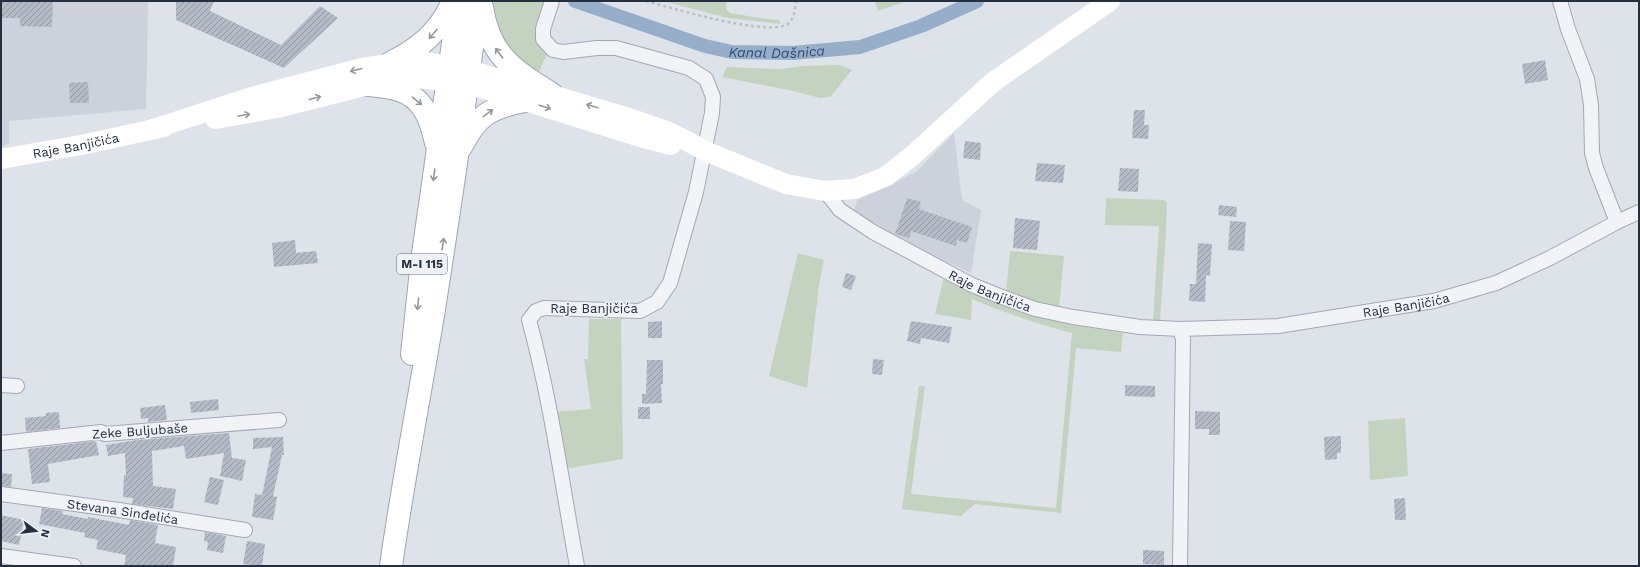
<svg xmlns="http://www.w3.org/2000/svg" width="1640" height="567" viewBox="0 0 1640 567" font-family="'Work Sans',sans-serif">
  <defs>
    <pattern id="building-hatch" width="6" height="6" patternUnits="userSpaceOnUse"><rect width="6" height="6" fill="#b5bbc6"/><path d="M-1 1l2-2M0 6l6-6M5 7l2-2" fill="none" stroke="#9398a2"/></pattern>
  </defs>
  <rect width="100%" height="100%" fill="#dee2e9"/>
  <path fill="#ccd1db" d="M 1,1 L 148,1 L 146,109 L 9,121 L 9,144 L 1,146 Z
    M 954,133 L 962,200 L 981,210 L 971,273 L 888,235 L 854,212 L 857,200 L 895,183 L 917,171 Z"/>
  <path fill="#c3d3bf" d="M 493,1 L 549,1 L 548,52 L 539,72 C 533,68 525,64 520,60 C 502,45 497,22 493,1 Z
    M 663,1 L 727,1 L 726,9 L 730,13 L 766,19 L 779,20 L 781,24 L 728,18 Z
    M 875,1 L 907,1 L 878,11 Z
    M 839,65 L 852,70 L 830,97 L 820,98 L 794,91 L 722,77 L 727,67 L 780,69 L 803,66 Z
    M 1106,198 L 1163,200 L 1167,202 L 1166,232 L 1160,321 L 1153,320 L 1159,226 L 1105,225 Z
    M 1010,251 L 1064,256 L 1059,308 L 1006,293 Z
    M 798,253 L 824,260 L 819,285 L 807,388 L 769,376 Z
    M 944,277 L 1028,313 L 1072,325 L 1123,333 L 1121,352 L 1076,348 L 1061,513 L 975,504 L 961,516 L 902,509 L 919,386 L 925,386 L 911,494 L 1056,508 L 1072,333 C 1038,324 1005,313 972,299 L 971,320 L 935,314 Z
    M 589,319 L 622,319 L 621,323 L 623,459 L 564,469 L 556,412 L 591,409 L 584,359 L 588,359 Z
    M 1405,418 L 1408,476 L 1370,480 L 1368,421 Z"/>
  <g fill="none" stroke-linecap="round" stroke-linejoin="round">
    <path stroke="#97aecb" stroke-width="14" id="s1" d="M 575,1 L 705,46 L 732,52 L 793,53 L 860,47 L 921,26 L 977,1"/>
  </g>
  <path fill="url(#building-hatch)" d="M 1,1 L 53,1 L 52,27 L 20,26 L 20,18 L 1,18 Z
    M 176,1 L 214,1 L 210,11 L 281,45 L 320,6 L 338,18 L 284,68 L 176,20 Z
    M 1545,60 L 1548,80 L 1525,84 L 1522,64 Z
    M 88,82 L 89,103 L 70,103 L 69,83 Z
    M 1134,110 L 1145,110 L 1144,125 L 1149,125 L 1148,139 L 1132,138 Z
    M 965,141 L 981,143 L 980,160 L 963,158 Z
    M 1037,163 L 1065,165 L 1063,183 L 1035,181 Z
    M 1120,168 L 1139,169 L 1138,192 L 1118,191 Z
    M 907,198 L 921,202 L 919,209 L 972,227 L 967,243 L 957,240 L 956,246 L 911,231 L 909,238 L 895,234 Z
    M 1219,205 L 1237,207 L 1236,217 L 1218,215 Z
    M 1015,218 L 1040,221 L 1037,250 L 1013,248 Z
    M 1230,221 L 1246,222 L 1244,251 L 1228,250 Z
    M 295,240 L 296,253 L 316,251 L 318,263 L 274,267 L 272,243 Z
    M 1198,243 L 1212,244 L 1210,276 L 1206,275 L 1205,302 L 1189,301 L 1190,284 L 1196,284 Z
    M 846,273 L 856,276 L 851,290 L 842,287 Z
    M 662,321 L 662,338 L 648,338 L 648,322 Z
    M 911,321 L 952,327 L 949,343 L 921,338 L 920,344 L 907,341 Z
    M 873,359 L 884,360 L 882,375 L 872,374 Z
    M 647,360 L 663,360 L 663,384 L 661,384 L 662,403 L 642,404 L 642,394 L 646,394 Z
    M 1125,385 L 1155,386 L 1155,397 L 1125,396 Z
    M 218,399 L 219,410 L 191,413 L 190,402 Z
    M 165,405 L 167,420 L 148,422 L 148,418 L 141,419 L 140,408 Z
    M 638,407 L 650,407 L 650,419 L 638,419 Z
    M 1195,411 L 1220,412 L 1220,435 L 1209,435 L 1209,429 L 1195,429 Z
    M 59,412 L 60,428 L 26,432 L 25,418 L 46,416 L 46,413 Z
    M 229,433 L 232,458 L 246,460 L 242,481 L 220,476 L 224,453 L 186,459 L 184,446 L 152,451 L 153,486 L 176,489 L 173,509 L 132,504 L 133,498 L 123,497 L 124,475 L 126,476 L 125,453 L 108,456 L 106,445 L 137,440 Z
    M 1341,436 L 1341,453 L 1337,453 L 1337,459 L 1325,460 L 1324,437 Z
    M 283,437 L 284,455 L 282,455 L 273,496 L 277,497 L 273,520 L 252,517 L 255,494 L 262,495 L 272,447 L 253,449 L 253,438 Z
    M 96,441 L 99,455 L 48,464 L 50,482 L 32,484 L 28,449 Z
    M 1,473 L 12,474 L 11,487 L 1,486 Z
    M 210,477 L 224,480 L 218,505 L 204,502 Z
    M 1405,498 L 1406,520 L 1395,520 L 1394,499 Z
    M 42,508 L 63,511 L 62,514 L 88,519 L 88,517 L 129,525 L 130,520 L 158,525 L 155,543 L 176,547 L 173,566 L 124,566 L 126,555 L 96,549 L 98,540 L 84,537 L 85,533 L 39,524 Z
    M 1,515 L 24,520 L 19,545 L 1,541 Z
    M 205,532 L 226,536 L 223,553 L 207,550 L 208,542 L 204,541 Z
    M 247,541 L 265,544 L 262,566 L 243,564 Z
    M 1143,550 L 1164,551 L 1164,565 L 1143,564 Z"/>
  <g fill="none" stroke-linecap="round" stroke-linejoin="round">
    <defs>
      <g id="minor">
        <path d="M 552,1 L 543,29 L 543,39 L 553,50 L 563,52 L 597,48 L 616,48 L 689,68 L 706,79 L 713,97 L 712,113 L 696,192 L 670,283 L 657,302 L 640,311 L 544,308 L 536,311 L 529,320 C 551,401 562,484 577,566"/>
        <path d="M 1560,1 L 1568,29 L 1587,79 L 1591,105 L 1592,153 L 1596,168 L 1617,222"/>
        <path id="s2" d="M 825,191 L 840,210 L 873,232 L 972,285 L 1002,297 L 1035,309 L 1073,317 L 1140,327 L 1180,329 L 1278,326 L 1434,301 L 1496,283 L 1550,258 L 1617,222 L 1639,212"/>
        <path d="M 1,385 L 17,386"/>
        <path d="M 1,443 L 101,432 L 105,434 L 279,420"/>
        <path id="s3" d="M 1,494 L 119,510 L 245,530"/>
        <path d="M 1,556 L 74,566"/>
        <path d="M 1180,566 L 1183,339 L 1180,329"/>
      </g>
      <path id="primary" d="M 482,7 C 489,55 513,70 552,94
        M 388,64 C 418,50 440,32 453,1
        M 368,85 C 378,86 389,87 399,90 C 424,98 431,120 436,143
        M 461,147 C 477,115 491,107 525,101
        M 412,354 L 422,261 L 459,1
        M 391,566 C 403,480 420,395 434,309 C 450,207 465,104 478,1"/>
    </defs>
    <use href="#minor" stroke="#a3a9b3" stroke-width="16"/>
    <use href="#primary" stroke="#9da6b5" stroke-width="24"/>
    <path stroke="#bcc0c7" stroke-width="2.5" stroke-dasharray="3 3" stroke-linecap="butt" d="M 646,1 C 669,7 775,40 790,22 C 795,16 795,7 796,1"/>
    <use href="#minor" stroke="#f1f3f7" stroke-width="14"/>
    <g stroke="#fff" stroke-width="20">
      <path d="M 215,119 L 277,108 L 368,85 L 414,78 L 448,81 L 467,84 L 525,101 L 640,137 L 671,145"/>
      <path d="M 150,130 L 255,96 L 362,68 L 388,64 L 427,62 L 469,70 L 629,118 L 669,132 L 687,141 L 705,151 L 786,184 L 825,191 L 854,189 L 885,177 L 912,156 L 993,82 L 1110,1"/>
      <path id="s4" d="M 1,159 L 81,145 L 164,127"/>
    </g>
    <use href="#primary" stroke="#fff" stroke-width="22"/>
  </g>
  <defs><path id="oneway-shaft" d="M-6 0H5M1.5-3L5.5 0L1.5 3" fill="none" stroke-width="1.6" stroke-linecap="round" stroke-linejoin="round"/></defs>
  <g stroke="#9297a0">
    <use href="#oneway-shaft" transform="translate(433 34) rotate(131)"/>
    <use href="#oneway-shaft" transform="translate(499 53) rotate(-127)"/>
    <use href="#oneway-shaft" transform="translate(356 70) rotate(166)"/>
    <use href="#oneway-shaft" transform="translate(315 98) rotate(-15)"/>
    <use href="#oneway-shaft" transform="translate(417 101) rotate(40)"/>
    <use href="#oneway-shaft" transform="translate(592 106) rotate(-163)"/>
    <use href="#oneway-shaft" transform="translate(545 107) rotate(18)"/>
    <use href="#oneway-shaft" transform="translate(488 113) rotate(-36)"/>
    <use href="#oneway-shaft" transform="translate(244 115) rotate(-9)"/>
    <use href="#oneway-shaft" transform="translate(434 175) rotate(98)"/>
    <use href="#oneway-shaft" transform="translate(443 244) rotate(-81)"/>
    <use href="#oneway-shaft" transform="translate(418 304) rotate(96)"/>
  </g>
  <g text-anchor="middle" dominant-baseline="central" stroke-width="3.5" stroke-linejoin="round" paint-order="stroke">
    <rect fill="#eef1f6" stroke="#626977" stroke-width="1" x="397" y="254" width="50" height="20" rx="3"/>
    <g font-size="12" font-weight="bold" fill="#262f40">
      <text x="422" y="264">M-I 115</text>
    </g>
    <g font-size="13" fill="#262f40" stroke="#eef1f6">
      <text stroke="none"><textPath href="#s4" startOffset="76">Raje Banjičića</textPath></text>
      <text stroke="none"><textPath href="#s2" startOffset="195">Raje Banjičića</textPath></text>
      <text stroke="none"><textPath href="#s2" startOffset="618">Raje Banjičića</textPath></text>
      <text x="594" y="308">Raje Banjičića</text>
      <text transform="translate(140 431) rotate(-4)">Zeke Buljubaše</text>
      <text stroke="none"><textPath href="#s3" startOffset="123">Stevana Sinđelića</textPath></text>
    </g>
    <g font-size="14" font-style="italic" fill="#2e4c77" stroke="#eef1f6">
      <text stroke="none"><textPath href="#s1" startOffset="210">Kanal Dašnica</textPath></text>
    </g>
  </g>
  <rect width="1640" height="567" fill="none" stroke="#262f40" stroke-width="4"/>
  <g transform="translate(36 531) rotate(105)" stroke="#eef1f6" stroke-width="3" paint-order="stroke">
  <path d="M0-3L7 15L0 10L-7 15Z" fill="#262f40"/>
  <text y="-6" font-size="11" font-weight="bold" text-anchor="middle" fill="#262f40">N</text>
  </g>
</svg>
